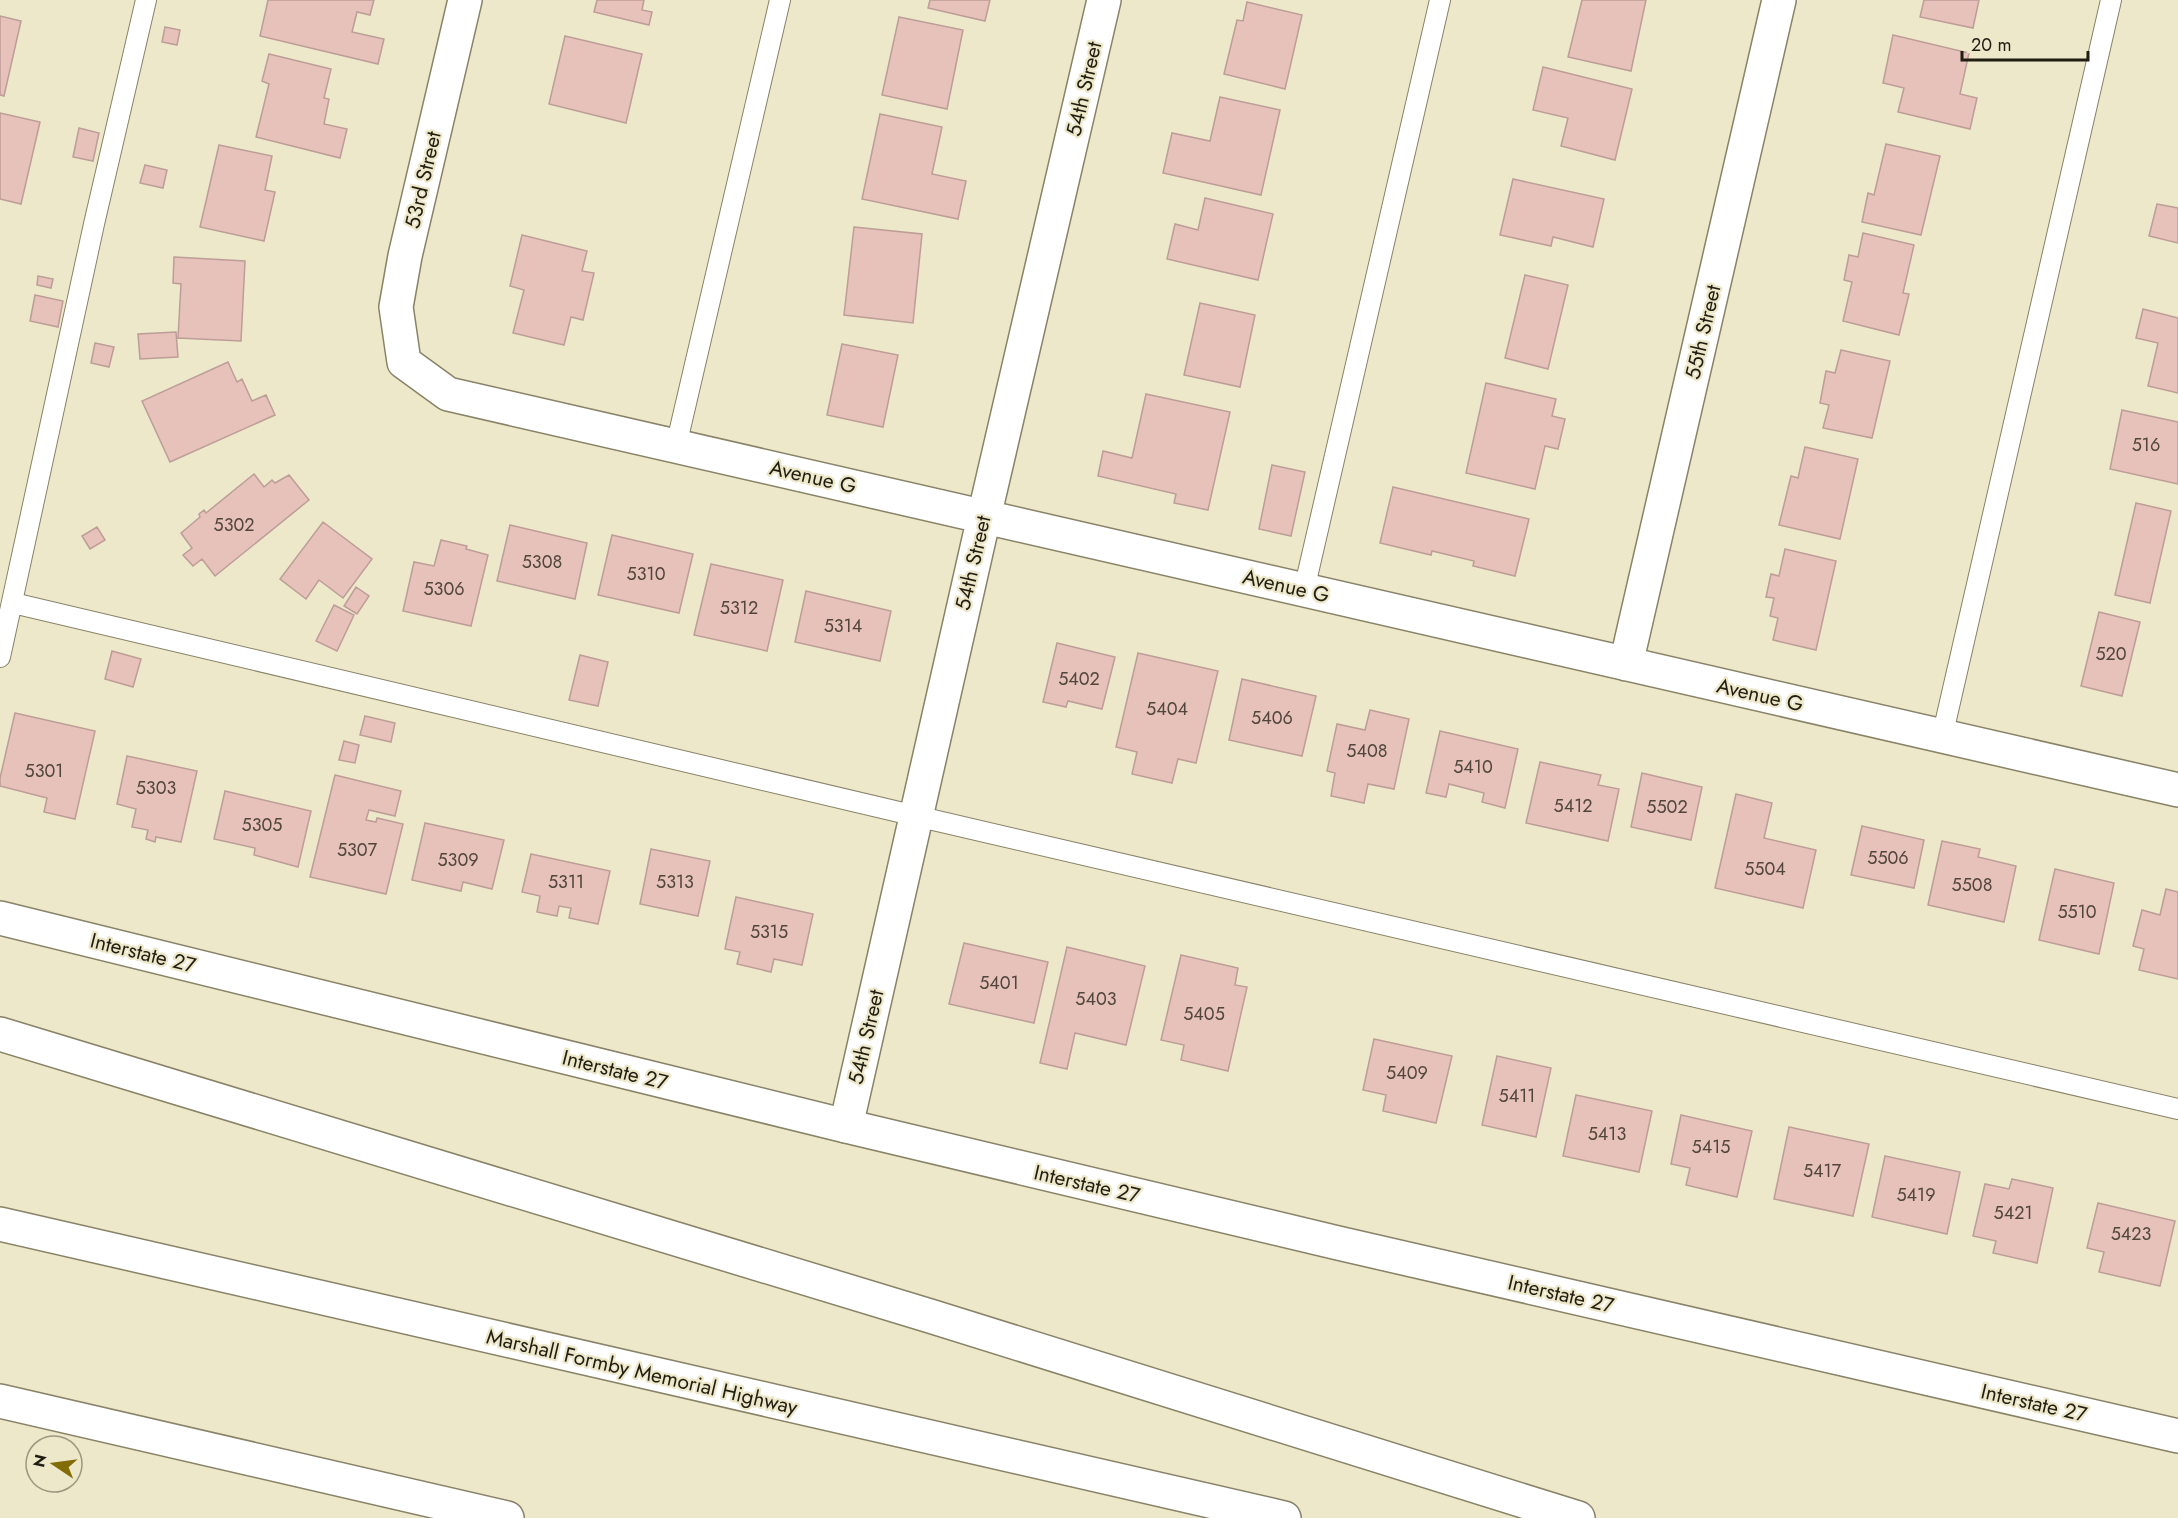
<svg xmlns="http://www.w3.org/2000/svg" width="2178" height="1518" viewBox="0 0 2178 1518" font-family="Jost,sans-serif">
  <rect width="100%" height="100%" fill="#eee8ca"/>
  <path fill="#e6c2bb" stroke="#bd9d97" stroke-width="1.5" d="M 268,0 L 374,0 L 370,15 L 357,12 L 352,32 L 384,39 L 378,64 L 260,36 Z
    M 597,0 L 644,0 L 642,10 L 652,12 L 649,25 L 594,12 Z
    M 930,0 L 990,0 L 985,21 L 928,8 Z
    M 1582,0 L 1646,0 L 1631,71 L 1568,57 Z
    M 1924,0 L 1979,0 L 1973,28 L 1920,17 Z
    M 1247,2 L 1302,15 L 1285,89 L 1224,74 L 1237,20 L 1243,21 Z
    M 0,16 L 21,21 L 4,96 L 0,95 Z
    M 899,17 L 963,30 L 947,109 L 882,95 Z
    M 165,27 L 180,30 L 177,45 L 162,42 Z
    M 1893,35 L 1969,53 L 1960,94 L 1977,98 L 1970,129 L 1898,112 L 1904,88 L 1883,83 Z
    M 565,36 L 642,54 L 626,123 L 549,104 Z
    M 269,54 L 331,69 L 324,98 L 329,99 L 324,124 L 347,129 L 340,158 L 256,137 L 269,84 L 262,81 Z
    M 1543,67 L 1632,89 L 1615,160 L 1561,146 L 1568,118 L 1533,110 Z
    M 1220,97 L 1280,110 L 1261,195 L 1163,173 L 1172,133 L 1210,141 Z
    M 0,113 L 40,122 L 21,204 L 0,199 Z
    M 880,114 L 942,127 L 932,174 L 966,181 L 958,219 L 862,199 Z
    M 79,128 L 99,133 L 93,161 L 73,157 Z
    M 1886,144 L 1940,156 L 1921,235 L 1862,222 L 1868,193 L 1874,195 Z
    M 219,145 L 272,156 L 265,190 L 275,192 L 264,241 L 200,227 Z
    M 145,165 L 167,170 L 163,188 L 140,183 Z
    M 1513,179 L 1604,199 L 1593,247 L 1553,237 L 1551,246 L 1500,235 Z
    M 1205,198 L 1273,214 L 1258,280 L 1167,259 L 1175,224 L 1198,230 Z
    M 2157,204 L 2178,208 L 2178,243 L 2149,236 Z
    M 854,227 L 922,234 L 913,323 L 844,315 Z
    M 1863,233 L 1914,245 L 1903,293 L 1909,294 L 1899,335 L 1843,321 L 1852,282 L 1844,280 L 1849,255 L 1858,257 Z
    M 522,235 L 587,251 L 582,271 L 594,273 L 583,320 L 571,317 L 564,345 L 513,333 L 524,290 L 510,286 Z
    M 174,257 L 245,261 L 241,341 L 178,338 L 181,284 L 173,283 Z
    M 1525,275 L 1568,285 L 1548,369 L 1505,358 Z
    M 38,276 L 53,279 L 51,288 L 37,285 Z
    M 35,295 L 63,301 L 58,327 L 30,321 Z
    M 1200,303 L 1255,315 L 1240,387 L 1184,375 Z
    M 2143,309 L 2178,318 L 2178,393 L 2148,386 L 2158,343 L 2136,338 Z
    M 176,332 L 178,357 L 140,359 L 138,334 Z
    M 95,343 L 114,347 L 109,367 L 91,363 Z
    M 842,344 L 898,355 L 883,427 L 827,415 Z
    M 1841,350 L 1890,361 L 1872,438 L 1823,428 L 1829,405 L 1820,403 L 1826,371 L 1835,373 Z
    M 228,362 L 237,382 L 242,379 L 252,401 L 266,395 L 275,415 L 170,462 L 142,401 Z
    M 1486,383 L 1556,399 L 1552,416 L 1565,419 L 1558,449 L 1545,446 L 1535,489 L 1466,473 Z
    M 1146,394 L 1230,412 L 1208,510 L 1174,503 L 1176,494 L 1098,476 L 1103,451 L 1132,458 Z
    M 2122,410 L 2178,422 L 2178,484 L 2110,469 Z
    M 1805,447 L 1858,459 L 1840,539 L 1779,525 L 1791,476 L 1798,478 Z
    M 1272,465 L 1305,472 L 1291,536 L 1259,529 Z
    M 254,474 L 264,487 L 272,480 L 275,483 L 289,475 L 309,500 L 215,576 L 202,559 L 193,566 L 183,555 L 192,548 L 181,533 L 200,517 L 199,514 L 204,510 L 206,513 Z
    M 1393,487 L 1529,519 L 1515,576 L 1473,566 L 1474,561 L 1432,551 L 1431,555 L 1380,543 Z
    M 2136,503 L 2171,511 L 2150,603 L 2115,595 Z
    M 323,522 L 372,559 L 343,598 L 319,580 L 306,599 L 280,579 Z
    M 510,525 L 587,543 L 575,599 L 497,581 Z
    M 97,527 L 105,540 L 90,549 L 82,536 Z
    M 612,535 L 693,554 L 679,613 L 598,595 Z
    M 441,540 L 467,546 L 466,549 L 488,555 L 471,626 L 403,611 L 414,562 L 434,566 Z
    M 1785,549 L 1836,561 L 1816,650 L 1773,640 L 1778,618 L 1770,616 L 1774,598 L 1766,597 L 1771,574 L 1779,576 Z
    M 711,564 L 783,580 L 767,651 L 694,635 Z
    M 356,587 L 369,596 L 357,614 L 344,606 Z
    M 806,591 L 891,611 L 880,661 L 795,642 Z
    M 334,605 L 354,615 L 337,651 L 316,641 Z
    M 2099,612 L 2140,622 L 2122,696 L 2081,686 Z
    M 1057,643 L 1115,657 L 1102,709 L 1068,701 L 1066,707 L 1043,702 Z
    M 112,651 L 141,659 L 133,687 L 105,679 Z
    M 1138,653 L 1218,671 L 1196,763 L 1178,759 L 1172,783 L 1132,774 L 1137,752 L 1116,747 Z
    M 580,655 L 608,662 L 598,706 L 569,700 Z
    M 1242,679 L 1316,696 L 1302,756 L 1229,740 Z
    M 1370,710 L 1409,719 L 1394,789 L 1368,784 L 1364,803 L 1331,796 L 1335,773 L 1327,771 L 1337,724 L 1365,730 Z
    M 15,713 L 95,731 L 75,819 L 44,812 L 47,798 L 0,786 L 0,778 Z
    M 365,716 L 395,723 L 391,742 L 360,735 Z
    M 1440,731 L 1518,749 L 1505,808 L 1482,802 L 1484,793 L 1449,784 L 1446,797 L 1426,793 Z
    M 344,741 L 359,745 L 355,763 L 339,760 Z
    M 127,756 L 197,771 L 181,842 L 156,837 L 155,842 L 146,839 L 148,830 L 132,827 L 136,809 L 117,804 Z
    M 1540,762 L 1601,775 L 1598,785 L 1619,789 L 1608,841 L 1526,823 Z
    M 1642,773 L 1702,787 L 1691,840 L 1631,827 Z
    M 335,775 L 401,791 L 395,816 L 369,810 L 366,820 L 376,822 L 377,818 L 403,824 L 386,894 L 310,877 Z
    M 225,791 L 311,811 L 298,867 L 254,855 L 255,848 L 214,839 Z
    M 1736,794 L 1772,803 L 1764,838 L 1816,850 L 1803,908 L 1715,888 Z
    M 425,823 L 504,840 L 492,889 L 463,882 L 461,891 L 412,880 Z
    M 1862,826 L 1924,840 L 1914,888 L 1851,875 Z
    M 1942,841 L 1980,849 L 1978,857 L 2016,866 L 2004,922 L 1928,905 Z
    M 651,849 L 710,861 L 698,916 L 640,904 Z
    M 531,854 L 610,871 L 598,924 L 569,918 L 571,908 L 559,906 L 557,916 L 537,912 L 540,896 L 522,892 Z
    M 2055,869 L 2114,883 L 2099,954 L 2039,940 Z
    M 2166,889 L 2178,892 L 2178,979 L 2139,970 L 2144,949 L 2133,946 L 2142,910 L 2160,915 Z
    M 736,897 L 813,914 L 802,965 L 774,959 L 771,972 L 737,964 L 740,952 L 725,949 Z
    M 964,943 L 1048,962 L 1034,1023 L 949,1004 Z
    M 1067,947 L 1145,966 L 1126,1045 L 1075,1033 L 1067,1069 L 1040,1063 Z
    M 1181,955 L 1238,968 L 1235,985 L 1247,987 L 1228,1071 L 1181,1060 L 1184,1045 L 1161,1040 Z
    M 1374,1039 L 1452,1056 L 1436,1123 L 1383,1111 L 1386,1095 L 1363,1090 Z
    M 1497,1056 L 1551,1068 L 1536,1137 L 1482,1125 Z
    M 1576,1095 L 1652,1111 L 1639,1172 L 1563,1156 Z
    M 1681,1115 L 1752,1131 L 1737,1197 L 1686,1185 L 1690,1168 L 1671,1164 Z
    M 1789,1127 L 1869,1144 L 1853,1216 L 1774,1199 Z
    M 1885,1156 L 1960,1172 L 1947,1234 L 1872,1217 Z
    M 2012,1179 L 2053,1188 L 2037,1263 L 1993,1253 L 1996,1241 L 1973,1236 L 1985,1184 L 2009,1189 Z
    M 2098,1203 L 2175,1221 L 2160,1286 L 2099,1272 L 2104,1252 L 2087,1248 Z"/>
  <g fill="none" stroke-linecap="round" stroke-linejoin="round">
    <defs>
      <path id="service" d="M 676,446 L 780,0
        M 1304,590 L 1440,0
        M 13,603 L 916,816 L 2178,1109
        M 0,657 L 94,224 L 146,0
        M 1942,737 L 2111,0"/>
      <path id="minor" d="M 465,0 L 405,256 L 396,307 L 404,362 L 448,394 L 2178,790
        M 1626,664 L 1779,0
        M 846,1126 L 984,517 L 1104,0"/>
      <path id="secondary" d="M 0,918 L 846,1126 L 1338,1243 L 2178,1436"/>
      <path id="motorway" d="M 0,1034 L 930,1316 L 1578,1518
        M 0,1224 L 1284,1518
        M 0,1401 L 507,1518"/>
    </defs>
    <use href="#service" stroke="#888267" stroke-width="22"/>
    <use href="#minor" stroke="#888267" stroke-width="36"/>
    <use href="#secondary" stroke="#888267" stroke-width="36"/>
    <use href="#motorway" stroke="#888267" stroke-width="36"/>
    <use href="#service" stroke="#fff" stroke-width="20"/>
    <use href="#minor" stroke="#fff" stroke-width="33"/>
    <use href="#secondary" stroke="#fff" stroke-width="33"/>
    <use href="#motorway" stroke="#fff" stroke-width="33"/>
  </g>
  <g text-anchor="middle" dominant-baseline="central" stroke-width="4.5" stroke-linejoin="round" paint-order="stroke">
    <g font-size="18" fill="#52463c">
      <text x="2146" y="445">516</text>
      <text x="234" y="525">5302</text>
      <text x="542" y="562">5308</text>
      <text x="646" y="574">5310</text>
      <text x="444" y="589">5306</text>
      <text x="739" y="608">5312</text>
      <text x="843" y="626">5314</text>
      <text x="2111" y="654">520</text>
      <text x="1079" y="679">5402</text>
      <text x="1167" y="709">5404</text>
      <text x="1272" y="718">5406</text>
      <text x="1367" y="751">5408</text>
      <text x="1473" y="767">5410</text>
      <text x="44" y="771">5301</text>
      <text x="156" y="788">5303</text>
      <text x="1573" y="806">5412</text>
      <text x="1667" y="807">5502</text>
      <text x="262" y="825">5305</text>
      <text x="357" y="850">5307</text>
      <text x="1888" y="858">5506</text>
      <text x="458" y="860">5309</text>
      <text x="1765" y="869">5504</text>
      <text x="566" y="882">5311</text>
      <text x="675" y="882">5313</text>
      <text x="1972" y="885">5508</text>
      <text x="2077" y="912">5510</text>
      <text x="769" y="932">5315</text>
      <text x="999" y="983">5401</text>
      <text x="1096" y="999">5403</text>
      <text x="1204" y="1014">5405</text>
      <text x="1407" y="1073">5409</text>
      <text x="1517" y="1096">5411</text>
      <text x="1607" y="1134">5413</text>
      <text x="1711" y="1147">5415</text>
      <text x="1822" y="1171">5417</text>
      <text x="1916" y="1195">5419</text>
      <text x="2013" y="1213">5421</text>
      <text x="2131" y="1234">5423</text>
    </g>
    <g font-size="21" fill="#201d12" stroke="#eee8ca">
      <text transform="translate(1084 89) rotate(-77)">54th Street</text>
      <text transform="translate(423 180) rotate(-77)">53rd Street</text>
      <text transform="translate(1703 332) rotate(-77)">55th Street</text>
      <text transform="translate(813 477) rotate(13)">Avenue G</text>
      <text transform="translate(973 563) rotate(-77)">54th Street</text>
      <text transform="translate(1286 586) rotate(13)">Avenue G</text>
      <text transform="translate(1760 695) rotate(13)">Avenue G</text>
      <text transform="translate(143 953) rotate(14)">Interstate 27</text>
      <text transform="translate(866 1037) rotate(-77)">54th Street</text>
      <text transform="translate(615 1070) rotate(14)">Interstate 27</text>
      <text transform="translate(1087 1184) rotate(13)">Interstate 27</text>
      <text transform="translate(1561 1294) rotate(13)">Interstate 27</text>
      <text transform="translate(642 1372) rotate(13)">Marshall Formby Memorial Highway</text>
      <text transform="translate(2034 1403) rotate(13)">Interstate 27</text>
    </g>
  </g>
  <g transform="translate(54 1464) rotate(283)"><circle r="28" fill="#eee8ca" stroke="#9c9780" stroke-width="1.5"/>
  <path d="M0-4.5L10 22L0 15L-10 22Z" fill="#816c06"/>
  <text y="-9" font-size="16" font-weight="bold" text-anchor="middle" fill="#201d12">N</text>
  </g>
  <path d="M1962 51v9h126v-9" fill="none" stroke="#201d12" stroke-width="3"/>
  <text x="1971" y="51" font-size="18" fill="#201d12" stroke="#eee8ca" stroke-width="4.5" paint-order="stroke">20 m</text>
</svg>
